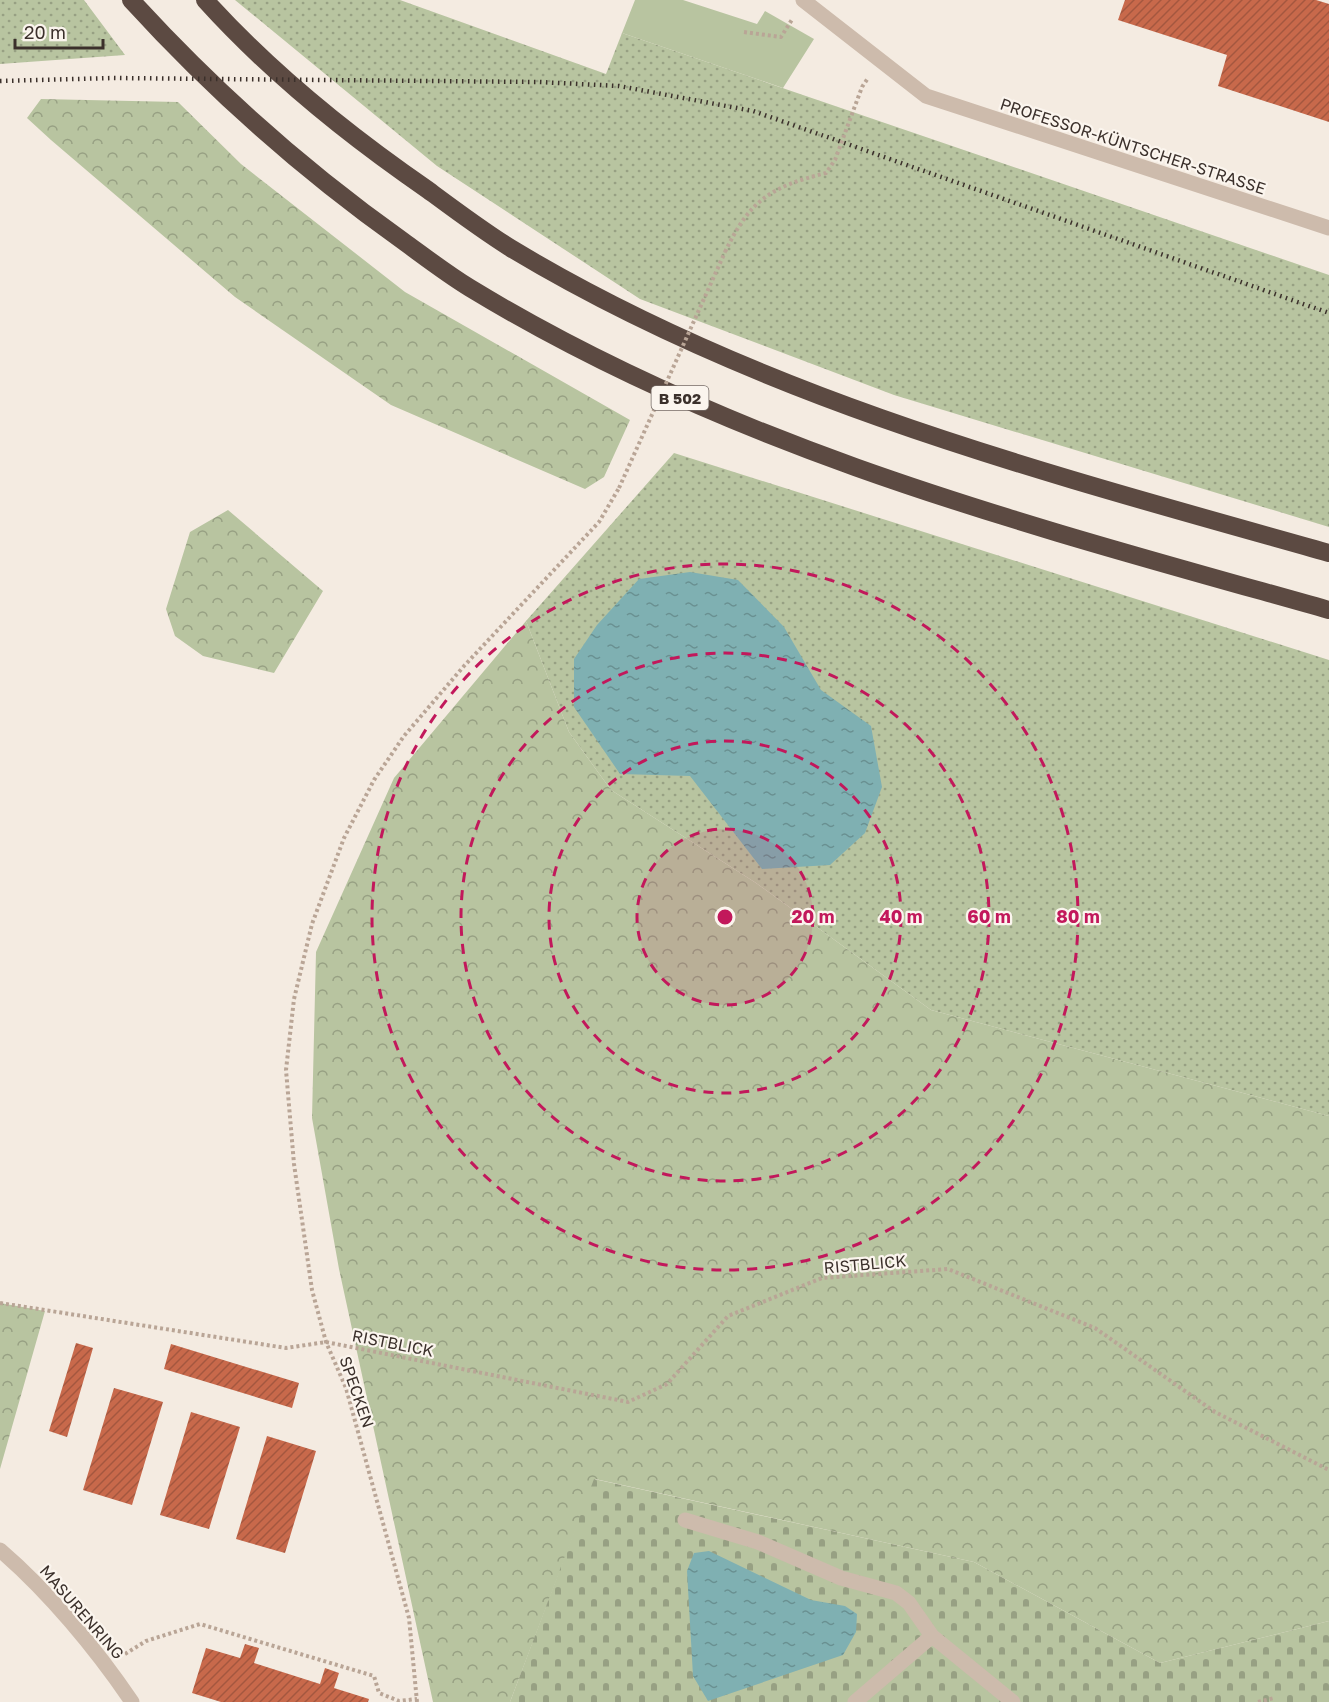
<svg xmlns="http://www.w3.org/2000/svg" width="1329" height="1702" viewBox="0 0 1329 1702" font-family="'Golos Text',sans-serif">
  <defs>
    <pattern id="grass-dots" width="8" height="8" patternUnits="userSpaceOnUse" patternTransform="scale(1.5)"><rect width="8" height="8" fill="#b8c4a0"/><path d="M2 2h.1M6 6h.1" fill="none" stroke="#97a083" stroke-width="1.8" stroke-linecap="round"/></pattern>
    <pattern id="forest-crowns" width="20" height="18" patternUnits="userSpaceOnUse" patternTransform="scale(1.5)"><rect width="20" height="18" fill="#b8c4a0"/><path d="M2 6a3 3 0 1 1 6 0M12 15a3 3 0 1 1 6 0" fill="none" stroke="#97a083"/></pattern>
    <pattern id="cemetery-stones" width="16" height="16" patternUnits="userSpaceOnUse" patternTransform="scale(1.5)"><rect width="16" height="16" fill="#b8c4a0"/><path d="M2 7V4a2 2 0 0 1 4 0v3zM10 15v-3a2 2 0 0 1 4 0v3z" fill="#97a083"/></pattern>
    <pattern id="water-ripples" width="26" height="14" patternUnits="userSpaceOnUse" patternTransform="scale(1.5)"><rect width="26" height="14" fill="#7fb0b2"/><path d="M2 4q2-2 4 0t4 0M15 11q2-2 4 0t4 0" fill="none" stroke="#699091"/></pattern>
    <pattern id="building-hatch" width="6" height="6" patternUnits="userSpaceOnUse" patternTransform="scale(1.5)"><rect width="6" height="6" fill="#c8694b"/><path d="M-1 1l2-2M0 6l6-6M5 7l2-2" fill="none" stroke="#a4573f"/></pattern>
  </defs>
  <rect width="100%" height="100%" fill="#f4ebe1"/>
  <path fill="url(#grass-dots)" d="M 0,0 L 84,0 L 125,55 L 0,64 Z
    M 235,0 L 400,0 L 606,74 L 622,33 L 1329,275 L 1329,527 L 894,395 L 640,299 L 437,166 Z
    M 674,453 L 1329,660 L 1329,1116 L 931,1010 L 756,883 L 611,790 L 569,732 L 526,621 Z"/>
  <path fill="url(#forest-crowns)" d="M 41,99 L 178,102 L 241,164 L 405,292 L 630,420 L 604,477 L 585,489 L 391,405 L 235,297 L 51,140 L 27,118 Z
    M 228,510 L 323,591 L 274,673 L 203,656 L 175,636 L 166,609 L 190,532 Z
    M 526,621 L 569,732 L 611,790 L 756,883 L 931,1010 L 1329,1116 L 1329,1621 L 1160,1663 L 974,1562 L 595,1479 L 510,1702 L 433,1702 L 339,1269 L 312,1118 L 316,952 L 394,778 Z
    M 0,1303 L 45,1311 L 0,1469 Z"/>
  <path fill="url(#cemetery-stones)" d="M 594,1479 L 974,1562 L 1160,1663 L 1329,1621 L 1329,1702 L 510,1702 Z"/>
  <path fill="#b8c4a0" d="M 635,0 L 683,0 L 757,24 L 765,11 L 814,39 L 783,88 L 622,33 Z"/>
  <path fill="url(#water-ripples)" d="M 690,572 L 738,580 L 784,627 L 821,690 L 871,726 L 882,787 L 865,833 L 830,865 L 762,869 L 690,776 L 620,774 L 574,707 L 574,659 L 597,625 L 639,579 Z
    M 709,1551 L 811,1600 L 845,1606 L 857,1614 L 856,1632 L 843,1655 L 708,1701 L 693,1676 L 687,1571 L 694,1553 Z"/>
  <path fill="url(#building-hatch)" d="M 1125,0 L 1316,0 L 1329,4 L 1329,122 L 1218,86 L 1227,55 L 1118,20 Z
    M 76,1343 L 93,1348 L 67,1437 L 49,1431 Z
    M 171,1344 L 299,1383 L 292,1408 L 164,1369 Z
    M 114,1388 L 163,1402 L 132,1505 L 83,1490 Z
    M 191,1412 L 240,1427 L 209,1529 L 160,1515 Z
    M 267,1436 L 316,1451 L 285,1553 L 236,1539 Z
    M 245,1644 L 259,1648 L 254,1663 L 320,1684 L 325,1668 L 339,1673 L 334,1688 L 369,1699 L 368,1702 L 221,1702 L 192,1693 L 206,1648 L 240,1658 Z"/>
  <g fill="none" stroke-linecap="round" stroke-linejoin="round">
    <path stroke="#b9a596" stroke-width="4" stroke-dasharray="3 3" stroke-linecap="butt" d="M 744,32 L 781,37 L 793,18
      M 725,252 C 750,200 770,187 826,173 L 835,160 L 862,87 L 868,78
      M 0,1303 L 286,1348 L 326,1342 L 628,1402 L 667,1384 L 728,1316 L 822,1278 L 948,1269 L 1095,1328 L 1215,1412 L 1329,1470
      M 125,1654 L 146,1641 L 200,1624 L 374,1676 L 379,1693 L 399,1701 L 417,1699
      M 417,1702 L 409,1618 L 346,1388 L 326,1342 L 312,1290 L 294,1164 L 286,1070 L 294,999 L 312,924 L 344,838 L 374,780 L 404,736 L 464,666 L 599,522 L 619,488
      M 1258,1702 L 1274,1698"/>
    <path stroke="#cdbbac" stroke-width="15" d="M 803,0 L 926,96 L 1329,228
      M 685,1520 L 758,1542 L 841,1578 L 896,1593 L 909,1603 L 932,1636
      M 0,1550 C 48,1591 97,1650 132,1702
      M 855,1702 L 932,1636 L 1013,1702"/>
    <path stroke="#5c4a42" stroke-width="18" d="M 131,0 C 213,90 303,170 403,241 C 425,257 447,274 470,288 C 738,451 1031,526 1329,610
      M 205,0 C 270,72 348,135 428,190 C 455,210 483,231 512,249 C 763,400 1049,474 1329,553"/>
    <path stroke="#3b302b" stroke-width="4.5" stroke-dasharray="1.5 4.5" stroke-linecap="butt" d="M 0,81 L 113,78 L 539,82 L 619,86 L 753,111 L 1329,313"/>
    <path stroke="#b9a596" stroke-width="4" stroke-dasharray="3 3" stroke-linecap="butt" d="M 619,488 L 725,252"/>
  </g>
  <circle cx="725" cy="917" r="88" fill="#c2185b" fill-opacity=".12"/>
  <g fill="none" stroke="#c2185b" stroke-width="3" stroke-dasharray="10 8">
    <circle cx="725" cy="917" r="88"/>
    <circle cx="725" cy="917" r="176"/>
    <circle cx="725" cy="917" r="264"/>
    <circle cx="725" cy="917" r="353"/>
  </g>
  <g text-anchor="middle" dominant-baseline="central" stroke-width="4.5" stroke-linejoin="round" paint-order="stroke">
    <rect fill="#fbf5ee" stroke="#756b66" stroke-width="1.5" x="651.5" y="386" width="57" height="24" rx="4.5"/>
    <g font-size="15" font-weight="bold" fill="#3b302b">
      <text x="680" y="398">B 502</text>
    </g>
    <g font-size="16" fill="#3b302b" stroke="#fbf5ee">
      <text transform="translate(1133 146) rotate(18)">PROFESSOR-KÜNTSCHER-STRASSE</text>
      <text transform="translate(865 1264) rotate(-5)">RISTBLICK</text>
      <text transform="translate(393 1343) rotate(11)">RISTBLICK</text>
      <text transform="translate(357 1392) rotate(71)">SPECKEN</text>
      <text transform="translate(82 1612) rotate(49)">MASURENRING</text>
    </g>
  </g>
  <circle cx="725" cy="917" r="9" fill="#c2185b" stroke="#fbf5ee" stroke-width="3"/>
  <g font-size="18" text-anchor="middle" font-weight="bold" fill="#c2185b" stroke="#fbf5ee" stroke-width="4.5" stroke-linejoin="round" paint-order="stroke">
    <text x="813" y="923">20 m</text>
    <text x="901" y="923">40 m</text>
    <text x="989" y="923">60 m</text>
    <text x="1078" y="923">80 m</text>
  </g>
  <path d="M15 39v9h88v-9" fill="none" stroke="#3b302b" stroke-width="3"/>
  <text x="24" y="39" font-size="18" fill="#3b302b" stroke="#fbf5ee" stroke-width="4.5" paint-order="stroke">20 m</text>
</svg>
